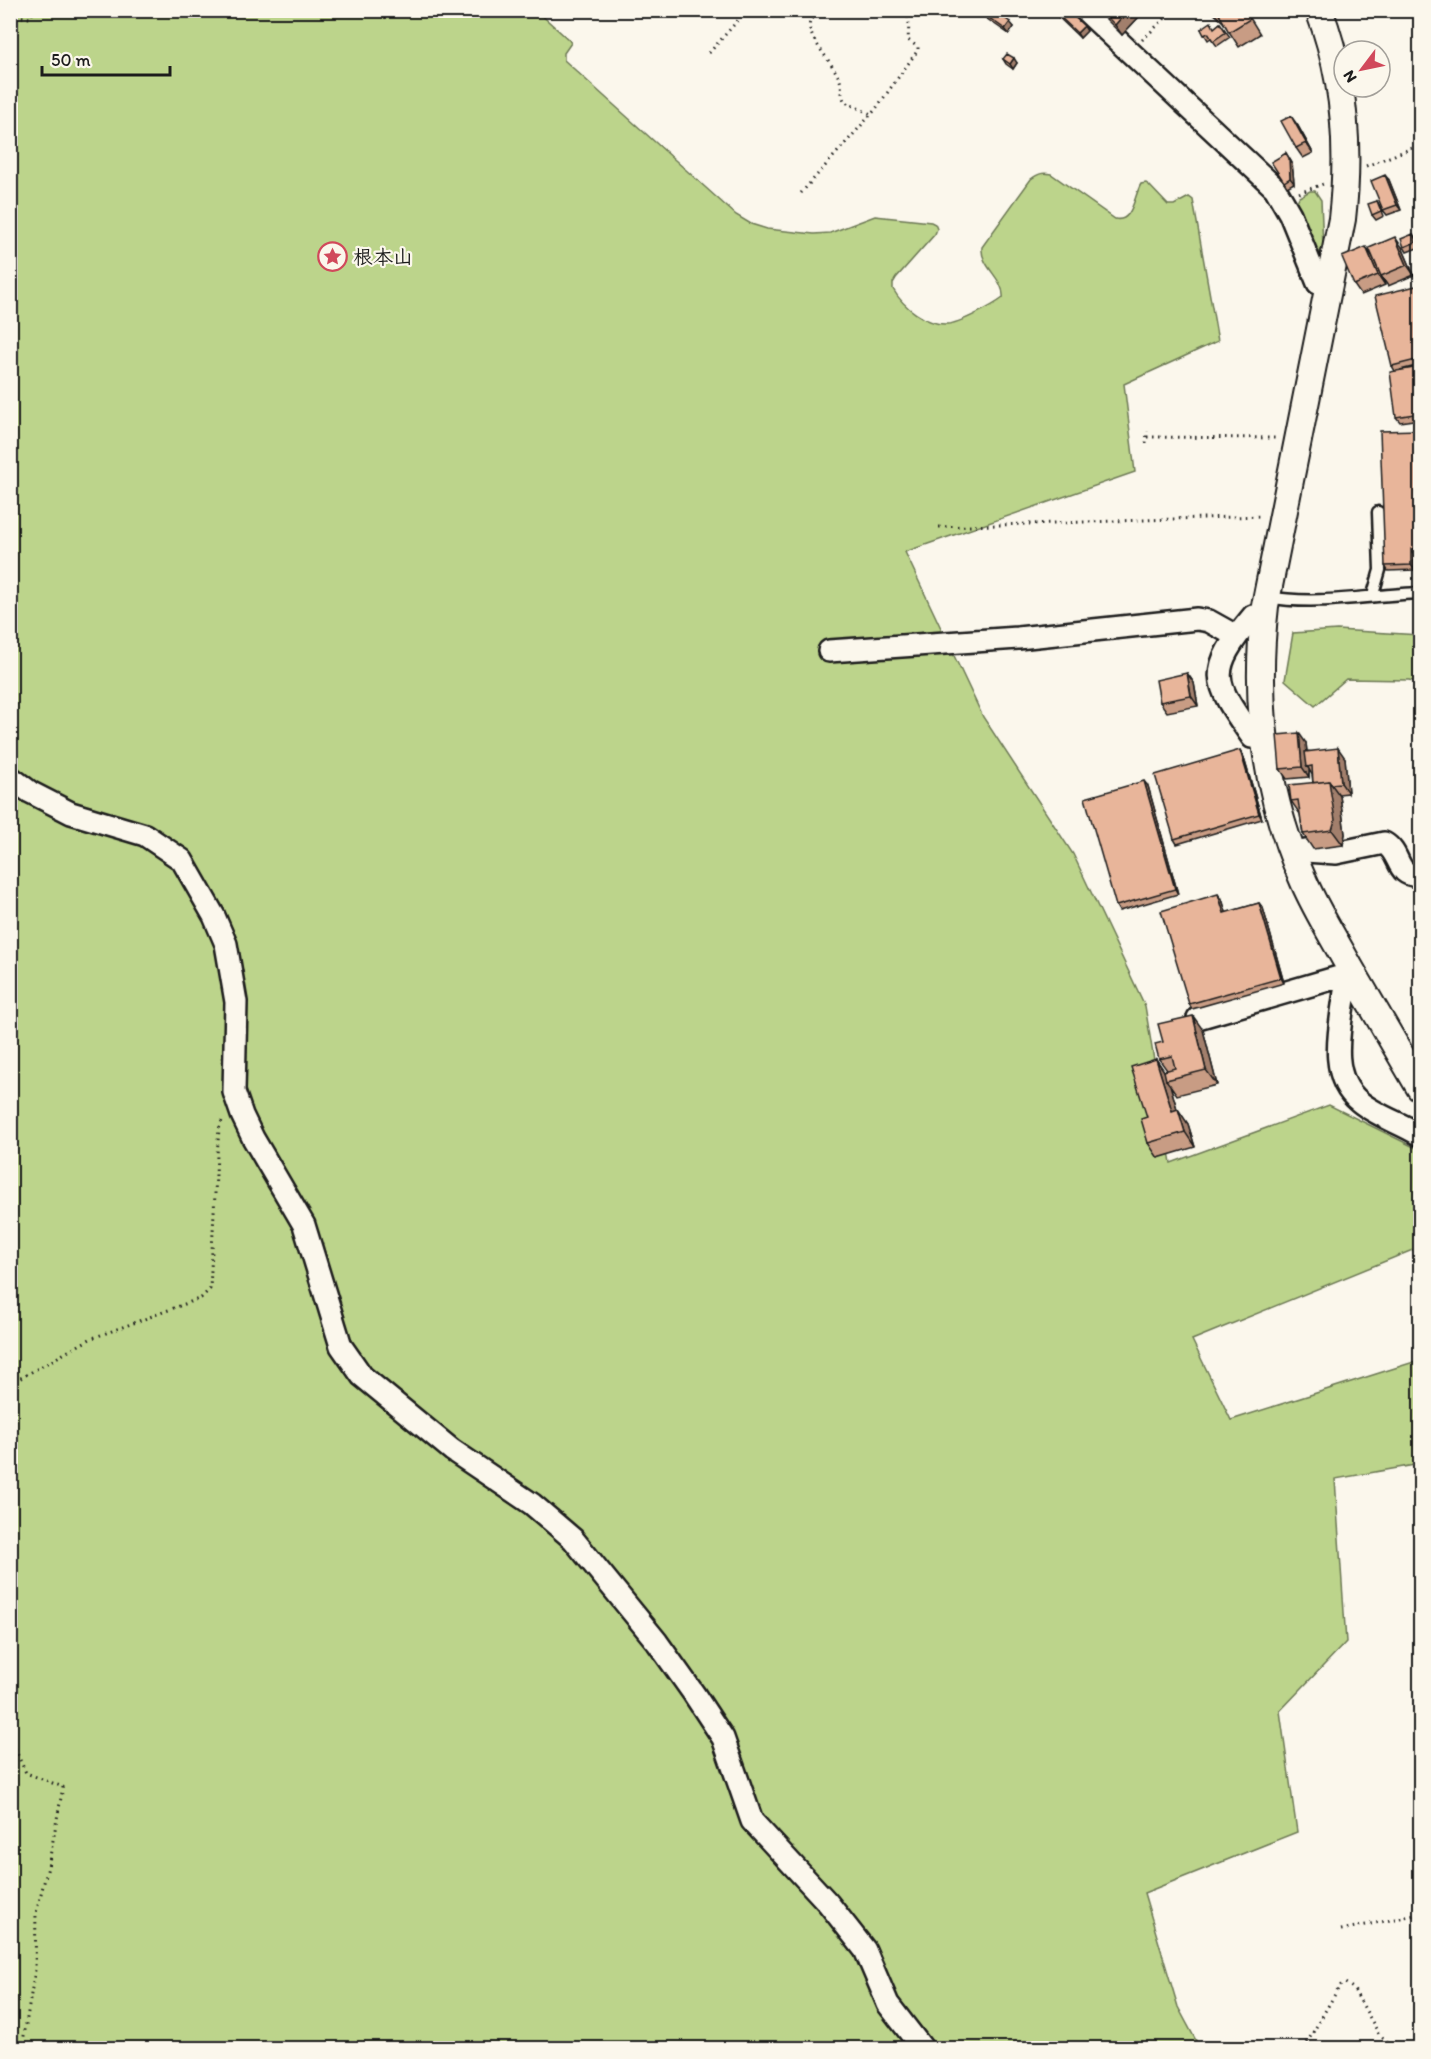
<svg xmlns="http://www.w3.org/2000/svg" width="1431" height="2059" viewBox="0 0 1431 2059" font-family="Itim,'Klee One',sans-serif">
  <rect width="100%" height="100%" fill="#fbf7ec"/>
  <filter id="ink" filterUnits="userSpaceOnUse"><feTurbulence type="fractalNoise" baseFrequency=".0167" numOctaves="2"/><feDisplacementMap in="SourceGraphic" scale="12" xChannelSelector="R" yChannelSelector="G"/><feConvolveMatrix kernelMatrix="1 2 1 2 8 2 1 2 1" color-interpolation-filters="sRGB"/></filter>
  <g filter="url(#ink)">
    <path fill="#bcd48b" stroke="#6c7854" stroke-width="1.5" d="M 11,11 L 537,11 L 569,40 L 571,43 L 564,53 L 564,60 L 736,215 L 751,224 L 767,229 L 814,234 L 830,233 L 875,216 L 931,222 L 935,224 L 937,229 L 935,234 L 896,278 L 893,283 L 893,289 C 903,307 926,325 947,324 C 959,324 994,305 1003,298 C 1005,279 980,267 982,247 L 1031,179 C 1038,174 1042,172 1051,174 L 1115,219 C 1133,223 1134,195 1141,184 L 1146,183 L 1149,185 L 1168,205 L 1174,205 L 1189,197 L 1193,200 L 1218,341 L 1124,384 L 1135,472 L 905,552 L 983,717 L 1073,854 L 1145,1006 L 1171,1163 L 1329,1105 L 1420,1150 L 1420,1247 L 1192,1340 L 1231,1420 L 1420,1360 L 1420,1464 L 1335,1479 L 1346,1642 L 1280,1711 L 1297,1832 L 1144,1893 L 1178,2007 L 1200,2048 L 11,2048 Z
      M 1310,191 L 1315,191 L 1321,200 L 1323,247 L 1319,253 L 1315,252 L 1298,211 L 1296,204 L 1299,197 Z
      M 1337,630 L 1420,635 L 1420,683 L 1409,680 L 1346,679 L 1315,706 L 1285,680 L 1293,633 Z"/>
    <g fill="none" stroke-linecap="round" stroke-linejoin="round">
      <defs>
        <path id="service" d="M 1375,596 L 1374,591 L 1380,570 L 1378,512
          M 1267,597 C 1318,606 1369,595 1420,593"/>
        <path id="minor" d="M 1085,10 L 1275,188 L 1290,214 L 1318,283 L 1328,286
          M 829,651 L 1018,638 L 1197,619 L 1209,621 L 1236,636
          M 1264,736 L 1252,737 C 1213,681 1206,672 1253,616 L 1264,617
          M 10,777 L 30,792 L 71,813 L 145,835 L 182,860 L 214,916 L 226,944 L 236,1002 L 234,1092 L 242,1115 L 253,1138 L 304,1225 L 341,1346 L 362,1376 L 452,1450 L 532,1504 L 573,1539 L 657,1642 L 694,1694 L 723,1738 L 752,1821 L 828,1903 L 865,1950 L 888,2004 L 922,2048
          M 1293,855 L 1305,851 L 1336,853 L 1384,843 C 1402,853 1395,878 1420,875
          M 1342,976 L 1346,984 C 1342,1021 1325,1075 1360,1102 C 1377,1116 1401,1123 1420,1135
          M 1198,1018 L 1342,976 L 1352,970"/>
        <path id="tertiary" d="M 1319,10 C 1345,78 1350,148 1342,219 L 1265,606 C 1254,701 1265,795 1304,882 C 1317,912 1334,938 1349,966 C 1373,1007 1397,1048 1420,1088"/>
      </defs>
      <use href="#service" stroke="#1c1c1c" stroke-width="15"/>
      <use href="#minor" stroke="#1c1c1c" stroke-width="26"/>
      <use href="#tertiary" stroke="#1c1c1c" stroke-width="30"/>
      <path stroke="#1c1c1c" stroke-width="3" stroke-dasharray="1.5 4.5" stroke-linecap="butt" d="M 841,10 C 779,13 825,49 838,76 C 843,84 840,94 845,102 L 871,114
        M 10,15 L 30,18 L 34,10
        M 1142,40 L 1174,10
        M 709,53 L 747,10
        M 1366,166 L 1420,145
        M 801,193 L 875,110 L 918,50 L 918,47 L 908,40 L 909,24 L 907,10
        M 1299,193 L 1323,184
        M 1147,437 L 1278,438
        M 1146,443 L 1147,431
        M 939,527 L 1262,516
        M 10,1384 L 90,1339 L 201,1298 L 210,1289 L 217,1155 L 219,1129 L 223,1118
        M 10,1738 L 26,1773 L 63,1787 L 48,1867 L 36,1913 L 35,1970 L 22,2048
        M 1341,1930 L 1420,1914
        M 1304,2048 L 1338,1989 L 1341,1985 L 1345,1983 L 1353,1988 L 1379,2034 L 1394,2048
        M 1415,2048 L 1420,2045"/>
      <use href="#service" stroke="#fbf7ec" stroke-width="10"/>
      <use href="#minor" stroke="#fbf7ec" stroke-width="21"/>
      <use href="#tertiary" stroke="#fbf7ec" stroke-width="26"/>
    </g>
    <path fill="#c89c84" stroke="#1c1c1c" stroke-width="1.5" d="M 976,10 L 993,10 L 1014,27 L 1009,34 L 977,12 Z
      M 1051,10 L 1067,10 L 1084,26 L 1087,31 L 1080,38 Z
      M 1097,10 L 1132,10 L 1138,18 L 1122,35 Z
      M 1210,10 L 1249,10 L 1250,11 L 1247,13 L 1260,34 L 1239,47 L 1223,22 Z
      M 1220,23 L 1230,37 L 1217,46 L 1211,38 L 1208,40 L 1201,29 L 1214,28 Z
      M 1003,59 L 1017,63 L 1013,69 L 1006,64 Z
      M 1298,126 L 1313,153 L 1303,158 L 1296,148 Z
      M 1286,153 L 1292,163 L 1294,183 L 1287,187 L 1284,182 Z
      M 1389,180 L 1401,210 L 1387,215 L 1383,210 Z
      M 1377,201 L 1380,206 L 1384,216 L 1376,220 L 1372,215 Z
      M 1413,234 L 1417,239 L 1420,247 L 1407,252 L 1404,247 Z
      M 1402,247 L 1414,275 L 1388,286 L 1381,276 L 1385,285 L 1361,295 L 1354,285 L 1372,256 Z
      M 1420,285 L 1420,365 L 1400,370 L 1420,367 L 1420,419 L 1400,422 L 1396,417 L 1395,371 L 1392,366 Z
      M 1420,430 L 1420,553 L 1414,554 L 1415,570 L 1388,571 L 1385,566 Z
      M 1187,673 L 1194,683 L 1198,706 L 1167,712 L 1160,702 Z
      M 1306,743 L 1307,751 L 1345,758 L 1348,793 L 1338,794 L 1340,796 L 1345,834 L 1343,845 L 1313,849 L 1303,834 L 1300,814 L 1291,801 L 1313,783 L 1312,775 L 1309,769 L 1309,777 L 1287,779 L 1280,769 Z
      M 1243,755 L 1262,819 L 1177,844 L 1174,839 Z
      M 1148,786 L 1178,894 L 1119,911 L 1116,906 Z
      M 1222,899 L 1226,913 L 1259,903 L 1263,908 L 1284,983 L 1192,1009 L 1189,1004 Z
      M 1203,1030 L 1217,1085 L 1177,1095 L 1170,1085 L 1177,1109 L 1188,1124 L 1195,1147 L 1158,1158 L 1148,1143 L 1147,1117 L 1156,1059 L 1164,1071 L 1167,1070 L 1159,1059 Z"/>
    <path fill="#a27f6c" stroke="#1c1c1c" stroke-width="1.5" d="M 1128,10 L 1132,10 L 1138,18 L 1122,35 L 1115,25 Z
      M 1010,22 L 1014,27 L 1009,34 L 1005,29 Z
      M 1084,26 L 1087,31 L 1080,38 L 1077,33 Z
      M 1014,58 L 1017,63 L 1013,69 L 1010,64 Z
      M 1291,116 L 1298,126 L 1313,153 L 1306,143 Z
      M 1289,158 L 1292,163 L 1294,183 L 1290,178 Z
      M 1385,175 L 1389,180 L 1401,210 L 1397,205 Z
      M 1395,237 L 1402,247 L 1414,275 L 1407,265 Z
      M 1366,247 L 1373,257 L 1385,285 L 1378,275 Z
      M 1411,549 L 1414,554 L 1415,570 L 1411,565 Z
      M 1187,673 L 1194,683 L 1198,706 L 1191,696 Z
      M 1299,733 L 1306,743 L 1308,767 L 1307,767 L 1309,769 L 1309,777 L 1302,767 Z
      M 1338,748 L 1345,758 L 1348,793 L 1341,783 Z
      M 1240,750 L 1243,755 L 1262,819 L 1259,814 Z
      M 1144,781 L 1148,786 L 1178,894 L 1175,889 Z
      M 1329,781 L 1340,796 L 1345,834 L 1343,845 L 1332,830 Z
      M 1218,894 L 1222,899 L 1228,918 L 1224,913 Z
      M 1259,903 L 1263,908 L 1284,983 L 1281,978 Z
      M 1193,1016 L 1203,1030 L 1217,1085 L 1206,1070 Z
      M 1156,1059 L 1166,1074 L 1166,1080 L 1170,1085 L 1182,1126 L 1172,1111 Z
      M 1178,1109 L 1188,1124 L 1195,1147 L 1185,1132 Z"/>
    <path fill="#e8b59a" stroke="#1c1c1c" stroke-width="1.5" d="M 978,10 L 993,10 L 1010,22 L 1005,29 Z
      M 1053,10 L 1067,10 L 1084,26 L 1077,33 Z
      M 1100,10 L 1128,10 L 1115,25 Z
      M 1217,10 L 1244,10 L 1250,19 L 1229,32 Z
      M 1211,22 L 1214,28 L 1220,23 L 1226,32 L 1213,41 L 1208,33 L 1204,35 L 1201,29 Z
      M 1007,54 L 1014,58 L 1010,64 L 1003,59 Z
      M 1291,116 L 1306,143 L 1296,148 L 1281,121 Z
      M 1286,153 L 1289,158 L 1290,178 L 1284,182 L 1271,162 Z
      M 1385,175 L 1397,205 L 1383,210 L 1371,181 Z
      M 1377,201 L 1381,211 L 1372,215 L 1368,204 Z
      M 1413,234 L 1416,242 L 1404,247 L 1401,239 Z
      M 1395,237 L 1407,265 L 1381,276 L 1369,248 Z
      M 1366,247 L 1378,275 L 1354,285 L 1342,257 Z
      M 1420,285 L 1420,359 L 1392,366 L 1375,296 Z
      M 1420,367 L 1420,413 L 1396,417 L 1390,372 Z
      M 1420,430 L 1420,548 L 1411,549 L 1411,565 L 1385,566 L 1380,431 Z
      M 1187,673 L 1191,696 L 1160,702 L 1156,680 Z
      M 1299,733 L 1302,767 L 1280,769 L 1277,735 Z
      M 1338,748 L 1341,783 L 1331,784 L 1329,781 L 1313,783 L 1312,766 L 1307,767 L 1305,752 Z
      M 1240,750 L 1259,814 L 1174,839 L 1155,775 Z
      M 1144,781 L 1175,889 L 1116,906 L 1085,798 Z
      M 1329,781 L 1335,820 L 1332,830 L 1303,834 L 1298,800 L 1291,801 L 1289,785 Z
      M 1218,894 L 1224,913 L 1259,903 L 1281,978 L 1189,1004 L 1161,911 Z
      M 1193,1016 L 1206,1070 L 1166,1080 L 1164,1071 L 1175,1068 L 1172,1056 L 1159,1059 L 1155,1044 L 1163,1042 L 1158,1024 Z
      M 1156,1059 L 1172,1111 L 1178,1109 L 1185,1132 L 1148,1143 L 1141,1119 L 1147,1117 L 1131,1067 Z"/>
  </g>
  <defs>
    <symbol id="sight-ring" viewBox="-11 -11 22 22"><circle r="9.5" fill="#fbf7ec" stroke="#d1495b" stroke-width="1.5"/><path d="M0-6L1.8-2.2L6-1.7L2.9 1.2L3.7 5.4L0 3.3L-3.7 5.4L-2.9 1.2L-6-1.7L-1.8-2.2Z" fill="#d1495b"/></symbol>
  </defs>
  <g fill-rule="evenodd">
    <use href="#sight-ring" x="316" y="240" width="33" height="33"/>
  </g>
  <g text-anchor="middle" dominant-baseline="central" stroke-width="4.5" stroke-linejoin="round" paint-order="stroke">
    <g font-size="20" font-weight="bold" fill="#1c1c1c" stroke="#fbf7ec" text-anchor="start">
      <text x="353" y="257">根本山</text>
    </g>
  </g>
  <rect width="1431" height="2059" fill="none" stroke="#fbf7ec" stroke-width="36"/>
  <rect x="18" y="18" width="1395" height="2023" fill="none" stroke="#1c1c1c" stroke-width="2" filter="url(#ink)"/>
  <g transform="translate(1362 69) rotate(238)"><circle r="28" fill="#fbf7ec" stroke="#a29f99" stroke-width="1.5"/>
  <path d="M0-4.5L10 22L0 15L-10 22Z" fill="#d1495b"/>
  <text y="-9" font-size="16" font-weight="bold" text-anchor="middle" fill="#1c1c1c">N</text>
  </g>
  <path d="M42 66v9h128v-9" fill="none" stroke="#1c1c1c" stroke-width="3"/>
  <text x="51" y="66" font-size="18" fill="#1c1c1c" stroke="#fbf7ec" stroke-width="4.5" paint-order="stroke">50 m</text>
</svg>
